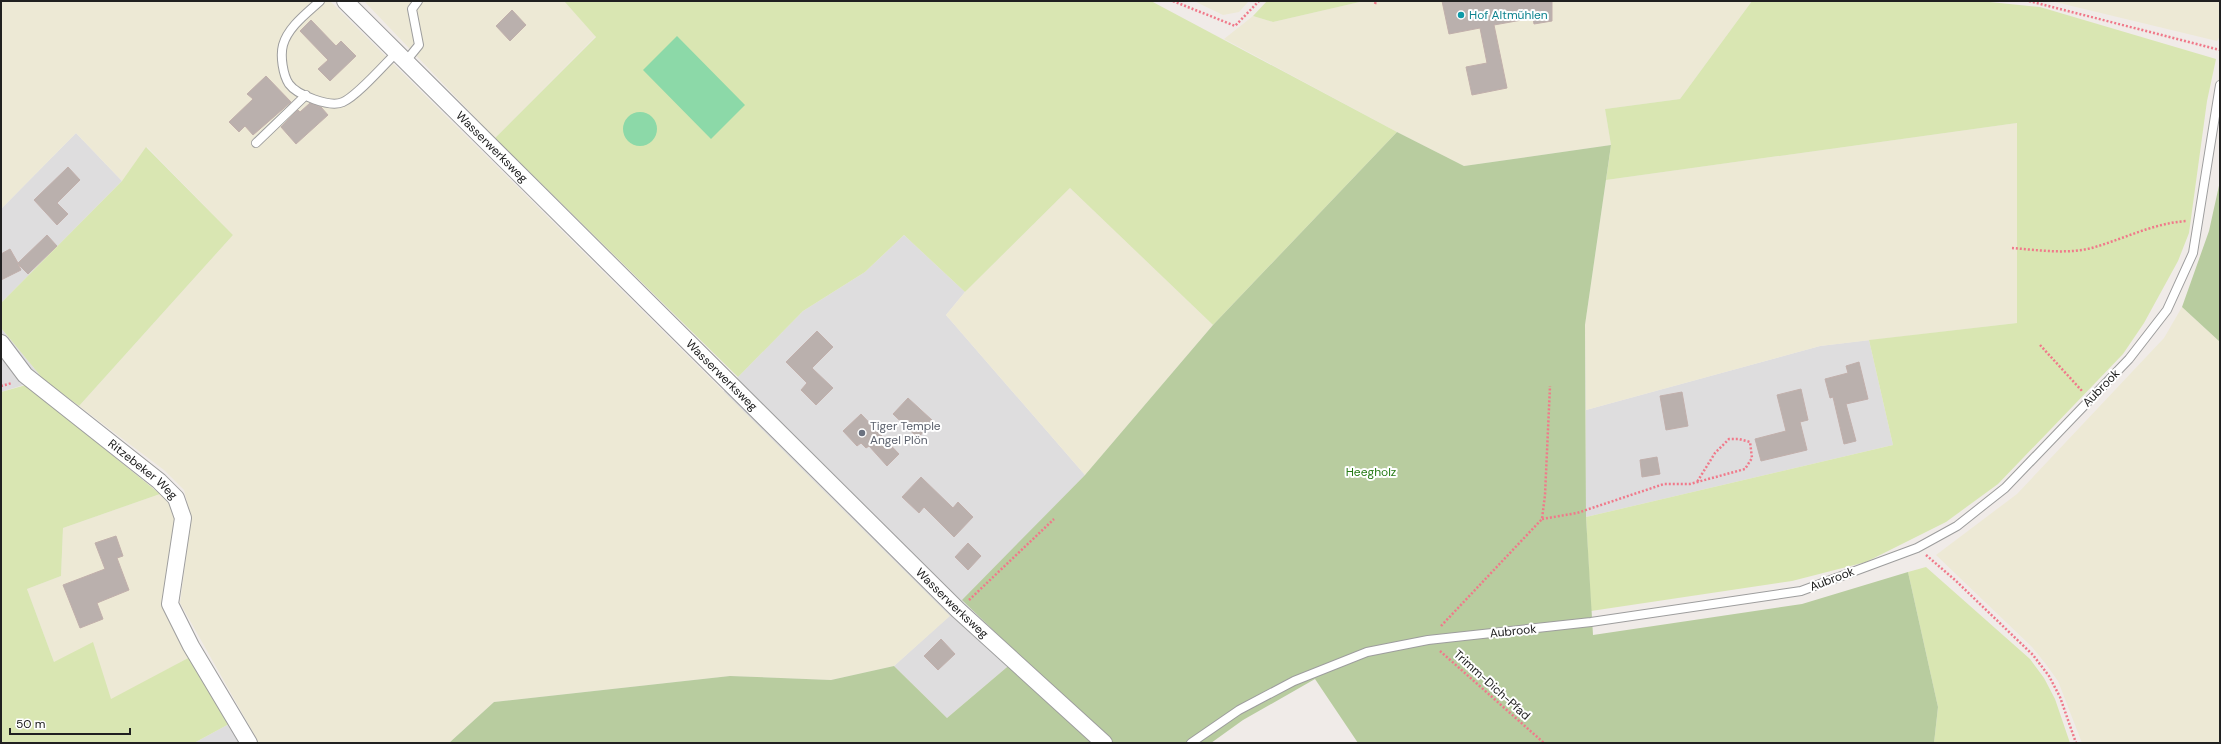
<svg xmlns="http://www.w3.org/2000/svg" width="2221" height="744" viewBox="0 0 2221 744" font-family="'DM Sans',sans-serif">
  <rect width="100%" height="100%" fill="#f0ebe8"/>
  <path fill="#deddde" d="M 76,133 L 122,181 L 1,303 L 1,209 Z
    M 904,235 L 965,292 L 946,315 L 1085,475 L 963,600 L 1020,656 L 947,718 L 894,666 L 949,616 L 723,392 L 803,311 L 865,272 Z
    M 1,328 L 43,379 L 1,392 Z
    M 1869,340 L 1893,445 L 1586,517 L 1586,410 L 1820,346 Z
    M 229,724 L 241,743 L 194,743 Z"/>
  <path fill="#ede9d5" d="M 1,1 L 330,1 L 950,616 L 894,666 L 831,680 L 730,676 L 494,702 L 449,743 L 259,743 L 180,603 L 191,518 L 184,490 L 164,470 L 79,406 L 233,235 L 147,147 L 122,181 L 76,133 L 1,209 Z
    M 364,1 L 564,1 L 596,36 L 495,138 Z
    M 1194,1 L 1249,1 L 1239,12 L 1223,15 Z
    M 1364,1 L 1752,1 L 1680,99 L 1605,109 L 1611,145 L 1464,166 L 1397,132 L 1224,39 L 1253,16 L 1273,22 Z
    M 2051,1 L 2220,1 L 2220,36 L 2217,41 Z
    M 2017,123 L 2017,323 L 1820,346 L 1586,410 L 1585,325 L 1606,180 Z
    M 1070,188 L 1213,325 L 1085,475 L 946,315 L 965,292 Z
    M 2182,307 L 2220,342 L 2220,743 L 2082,743 L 2058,681 L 2045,663 L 2032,647 L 1936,555 L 2017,494 L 2164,338 Z
    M 160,494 L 175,510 L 177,523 L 163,605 L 190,657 L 111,700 L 54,662 L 27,589 L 61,576 L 63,528 Z"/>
  <path fill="#d9e6b2" d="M 564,1 L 1151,1 L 1397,132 L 1213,325 L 1070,188 L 965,292 L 904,235 L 865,272 L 803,311 L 738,377 L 495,138 L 596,37 Z
    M 1267,1 L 1364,1 L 1273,22 L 1253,16 Z
    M 1752,1 L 1980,1 L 2040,7 L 2216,59 L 2207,101 L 2189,233 L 2178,261 L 2144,323 L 2123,354 L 1998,484 L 1946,522 L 1866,562 L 1792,581 L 1591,611 L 1586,517 L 1893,445 L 1869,340 L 2017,323 L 2017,123 L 1606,180 L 1611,145 L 1605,109 L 1680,99 Z
    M 146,147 L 233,235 L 79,406 L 43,379 L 1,328 L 1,303 L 122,181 Z
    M 26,385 L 160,494 L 63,528 L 61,576 L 27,589 L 54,662 L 93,642 L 111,699 L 190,657 L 229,724 L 194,743 L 1,743 L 1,392 Z
    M 1926,567 L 2030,659 L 2044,678 L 2055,699 L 2070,743 L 1934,743 L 1938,707 L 1908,572 Z"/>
  <path fill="#b8cc9f" d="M 1397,132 L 1464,166 L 1611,145 L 1585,325 L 1586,517 L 1593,635 L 1802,604 L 1908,572 L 1938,707 L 1934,743 L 1358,743 L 1315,679 L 1243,720 L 1211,743 L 449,743 L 494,702 L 730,676 L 831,680 L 894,666 L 947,718 L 1020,656 L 962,600 L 1085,475 L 1213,325 Z
    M 2220,181 L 2220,342 L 2182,307 L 2209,231 Z"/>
  <path fill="#8cd9a8" d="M 677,36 L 745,105 L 711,139 L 643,70 Z
    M623 129a17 17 0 1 1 34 0a17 17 0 1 1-34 0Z"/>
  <path fill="#bab0ad" stroke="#c1afab" d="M 1442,1 L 1552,1 L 1552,21 L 1534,24 L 1533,18 L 1494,25 L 1507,88 L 1472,95 L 1466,67 L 1487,63 L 1480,28 L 1449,34 Z
    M 512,10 L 526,25 L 510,41 L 496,26 Z
    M 311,20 L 336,46 L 341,41 L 356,56 L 330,81 L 318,69 L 328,60 L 300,31 Z
    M 266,76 L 291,102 L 253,135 L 245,126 L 239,132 L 229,122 L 253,99 L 247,94 Z
    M 310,103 L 321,107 L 328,115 L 296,144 L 281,127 L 298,110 L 300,112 Z
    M 68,167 L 80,180 L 57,203 L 68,214 L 57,225 L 34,200 Z
    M 47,235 L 57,246 L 28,274 L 18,264 L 21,270 L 1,280 L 1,254 L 10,249 L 18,263 Z
    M 817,331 L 833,347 L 812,368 L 833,388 L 816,405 L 801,390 L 807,383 L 786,362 Z
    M 1859,362 L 1868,399 L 1846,404 L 1856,441 L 1844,444 L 1833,397 L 1830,398 L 1825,379 L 1848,373 L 1846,366 Z
    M 1801,389 L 1808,420 L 1800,422 L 1807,450 L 1761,461 L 1755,439 L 1786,431 L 1777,395 Z
    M 1682,392 L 1688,426 L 1666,430 L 1660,396 Z
    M 908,398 L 933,421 L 918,438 L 893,414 Z
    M 861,414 L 899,454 L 887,466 L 869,446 L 866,448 L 861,443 L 857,446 L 843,431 Z
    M 1657,457 L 1660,474 L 1642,477 L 1640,460 Z
    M 921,477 L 953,508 L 958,502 L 973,517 L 954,537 L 924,507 L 919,513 L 902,497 Z
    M 116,536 L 123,556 L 117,558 L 129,590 L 97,603 L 103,619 L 80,628 L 63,585 L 105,569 L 95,543 Z
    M 968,543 L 981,556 L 968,570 L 955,557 Z
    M 941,639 L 955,654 L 938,670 L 924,656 Z"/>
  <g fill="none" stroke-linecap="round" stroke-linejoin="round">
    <defs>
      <path id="lane" d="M 320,1 C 307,13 288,27 283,45 C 280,56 283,75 289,84 C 297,95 330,108 343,102 C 357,96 384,65 397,52
        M 406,61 L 419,45 L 412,9 L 418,1
        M 256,143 L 306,95
        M 1191,743 L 1239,710 L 1294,681 L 1367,652 L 1428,640 L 1591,622 L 1801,591 L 1917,548 L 1957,526 L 2005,488 L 2129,359 L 2167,310 L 2193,253 L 2220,85"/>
      <g id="street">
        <path id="s1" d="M 345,1 L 958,610 L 1104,743"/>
        <path id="s2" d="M 1,343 L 25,375 L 159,481 L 176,498 L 183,518 L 170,604 L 191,646 L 249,743"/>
      </g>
    </defs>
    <use href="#lane" stroke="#9d9d9d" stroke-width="10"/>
    <use href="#street" stroke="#9d9d9d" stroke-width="18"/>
    <path stroke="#f0798a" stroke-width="2.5" stroke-dasharray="2 2" stroke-linecap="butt" d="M 1173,1 L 1235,26 L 1259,1
      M 2029,1 L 2220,50
      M 1375,4 L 1376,1
      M 2012,248 C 2038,250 2069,255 2095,247 C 2126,238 2154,223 2187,221
      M 2040,345 L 2083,392
      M 1,386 L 12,383
      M 1542,519 L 1577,513 L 1664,484 L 1690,484 L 1745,469 L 1752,458 L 1750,442 L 1739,439 L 1729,439 L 1715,453 L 1697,482
      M 1926,555 L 1955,580 L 2033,655 L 2049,676 L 2060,697 L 2076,743
      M 969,600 L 1054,519
      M 1441,626 L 1542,519 L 1545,495 L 1550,386
      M 1440,651 L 1544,743"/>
    <use href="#lane" stroke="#fff" stroke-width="8"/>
    <use href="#street" stroke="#fff" stroke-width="16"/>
  </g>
  <circle fill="#0f9aa8" stroke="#fff" stroke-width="1.5" cx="1461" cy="15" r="4"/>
  <circle fill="#6b7280" stroke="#fff" stroke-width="1.5" cx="862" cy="433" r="4"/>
  <g text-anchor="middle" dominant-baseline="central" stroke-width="4" stroke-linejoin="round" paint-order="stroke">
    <g font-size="12" fill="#0d838f" stroke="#fff" text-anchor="start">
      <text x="1469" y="15">Hof Altmühlen</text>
    </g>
    <g font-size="12" fill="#202020" stroke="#fff">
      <text stroke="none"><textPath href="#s1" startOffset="207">Wasserwerksweg</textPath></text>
      <text stroke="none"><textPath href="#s1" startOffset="531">Wasserwerksweg</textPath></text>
      <text transform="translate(2101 388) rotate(-46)">Aubrook</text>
      <text stroke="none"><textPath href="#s2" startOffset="191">Ritzebeker Weg</textPath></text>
      <text transform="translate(1832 579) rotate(-21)">Aubrook</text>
      <text stroke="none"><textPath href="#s1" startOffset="855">Wasserwerksweg</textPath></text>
      <text transform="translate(1513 631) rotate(-6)">Aubrook</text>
      <text transform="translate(1492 685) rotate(42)">Trimm-Dich-Pfad</text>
    </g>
    <g font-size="12" fill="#5b616d" stroke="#fff" text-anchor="start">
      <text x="870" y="426">Tiger Temple<tspan x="870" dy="14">Angel Plön</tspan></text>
    </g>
    <g font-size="12" fill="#257914" stroke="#fff">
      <text x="1371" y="472">Heegholz</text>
    </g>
  </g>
  <rect width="2221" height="744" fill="none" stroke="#202020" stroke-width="4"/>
  <path d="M10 728v6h120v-6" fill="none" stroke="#202020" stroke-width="2"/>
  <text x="16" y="728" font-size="12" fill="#202020" stroke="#ffffff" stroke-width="3" paint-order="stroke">50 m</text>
</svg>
